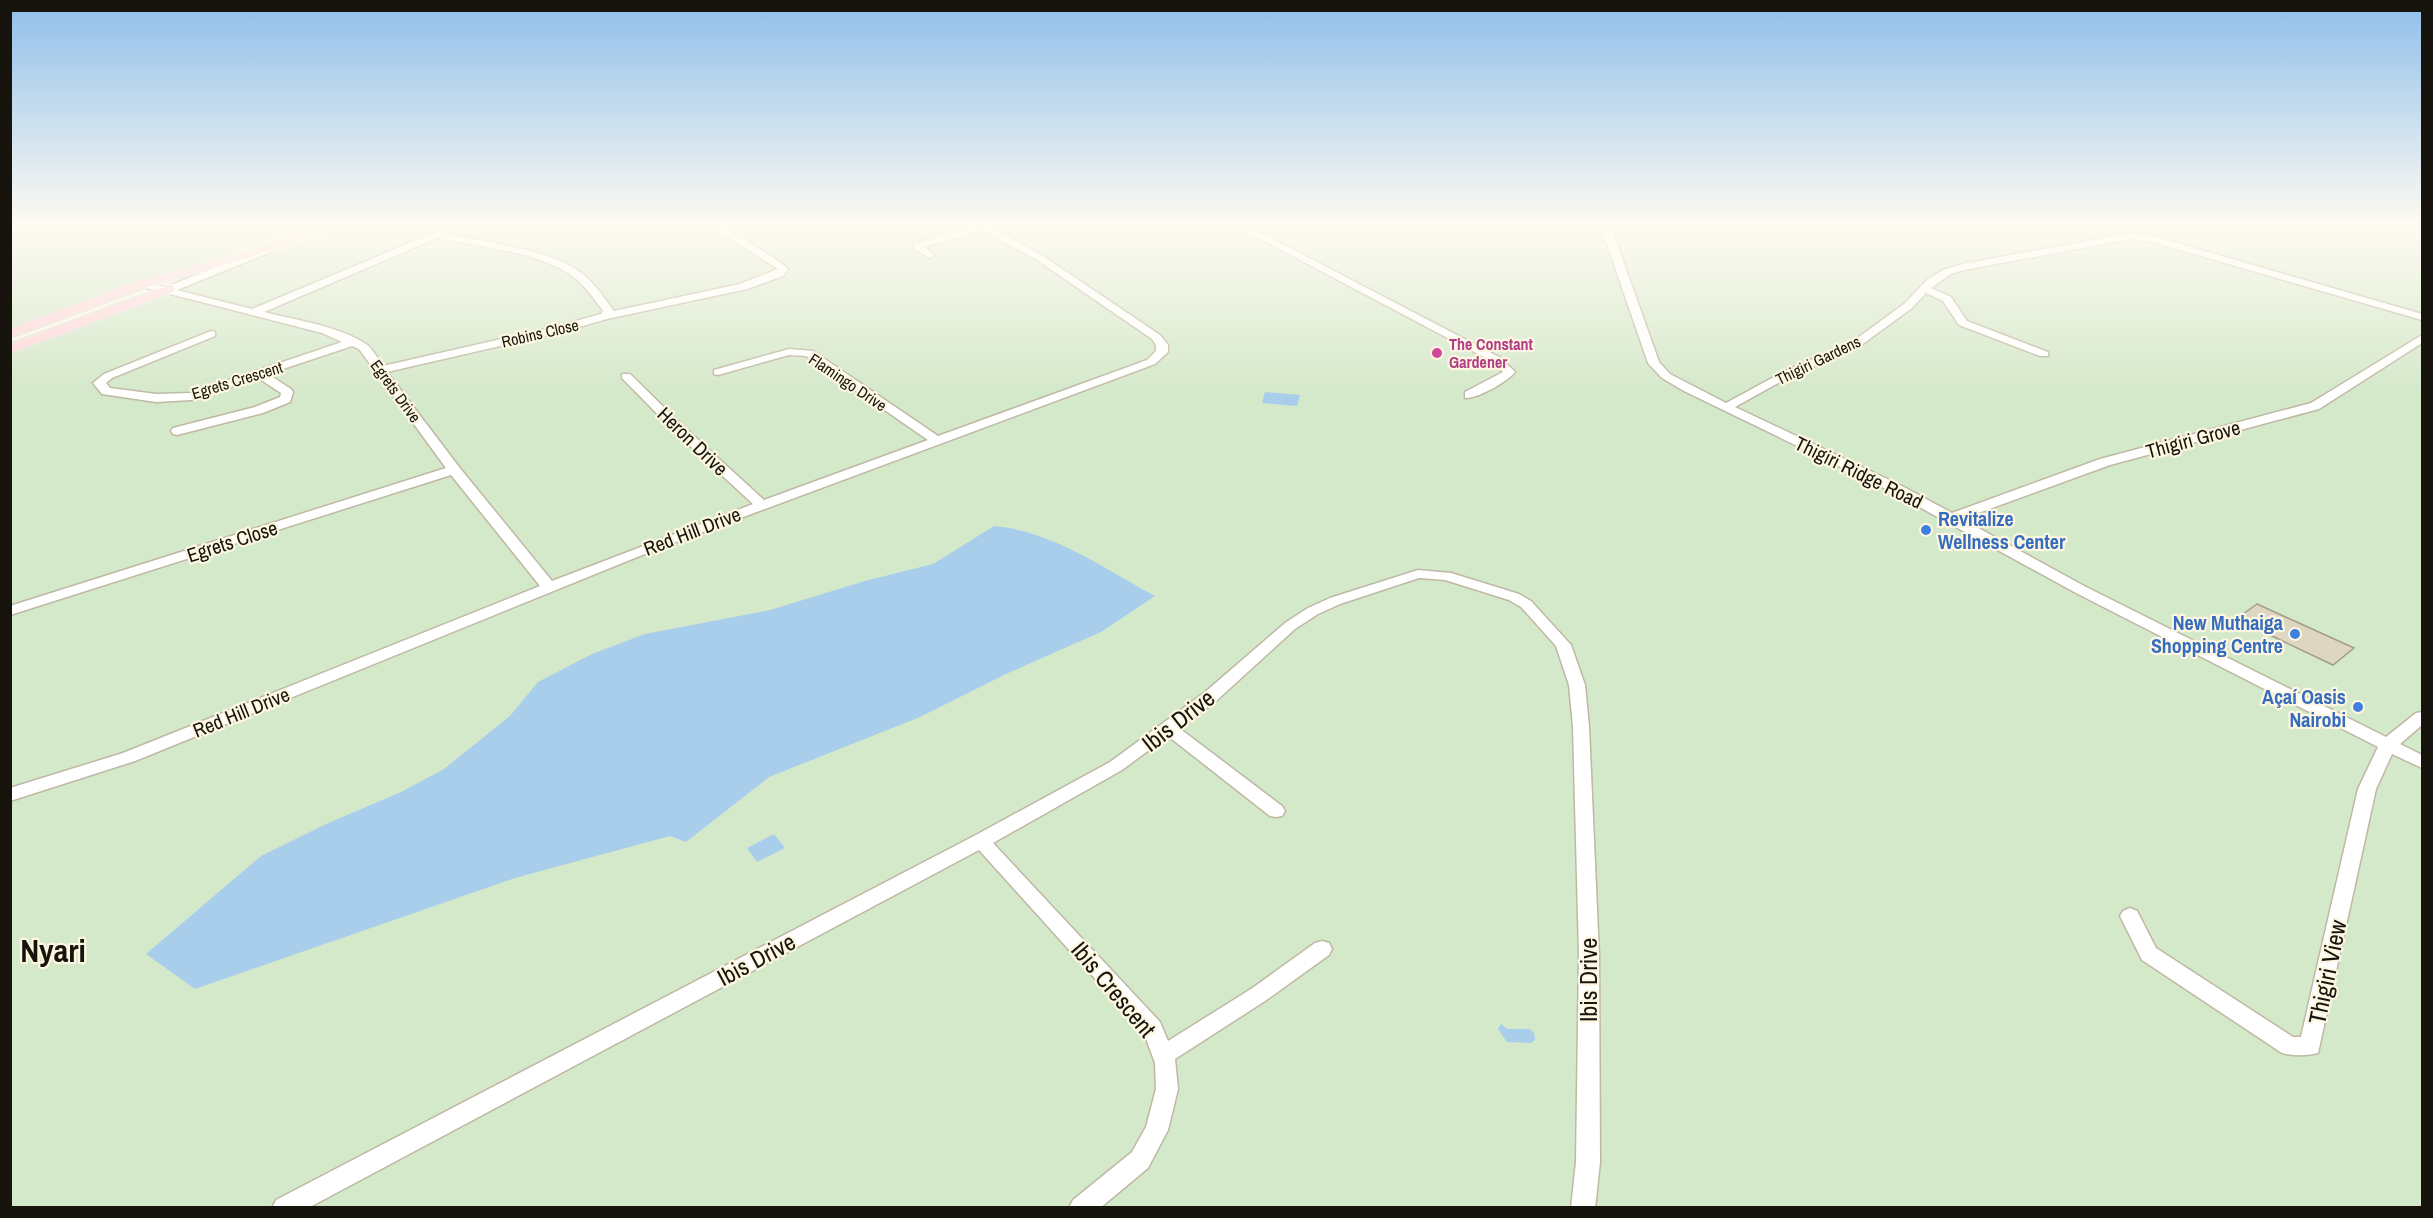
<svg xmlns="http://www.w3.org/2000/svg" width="2433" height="1218" viewBox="0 0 2433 1218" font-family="'Archivo Narrow',sans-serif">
  <rect width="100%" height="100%" fill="#fdf7e2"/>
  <path fill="#d4e8ca" d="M 25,224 L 312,224 L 11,336 L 10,228 Z
    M 348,224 L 2109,224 L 2422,320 L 2422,1207 L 11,1208 L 11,354 Z
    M 2117,224 L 2422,224 L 2422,318 Z"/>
  <path fill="#a9ceec" d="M 1265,392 L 1300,395 L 1297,406 L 1262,403 Z
    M 994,526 C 1052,531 1105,569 1155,596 L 1101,632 L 1006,674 L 920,717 L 769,777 L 686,842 L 670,836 L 515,878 L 195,989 L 146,954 L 261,856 L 326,824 L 401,792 L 444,769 L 510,716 L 538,682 L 592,654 L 645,634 L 770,610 L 865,581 L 933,564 Z
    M 774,834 L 785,848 L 757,862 L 747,848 Z
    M 1501,1024 L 1507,1029 L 1530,1029 L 1534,1033 L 1535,1040 L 1531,1043 L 1507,1042 L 1498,1029 Z"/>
  <path fill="#ddd7c2" stroke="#a29c89" stroke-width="1.5" d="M 2257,604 L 2354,648 L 2333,665 L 2236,619 Z"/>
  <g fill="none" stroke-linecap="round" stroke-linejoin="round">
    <defs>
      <path id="minor" d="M 455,224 L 468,224 L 446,234 C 488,243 546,248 580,272 C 594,282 604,298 614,311 L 740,284 L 778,269 L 707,224 C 711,224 714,223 717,224 C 724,226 783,263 788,269 L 783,276 L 747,289 L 607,319 L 561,332 L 387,372 L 459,467 L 552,581 L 753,504 L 675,432 L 622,378 L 622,374 L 630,374 L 683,426 L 764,500 L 928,440 L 806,356 L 789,355 L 718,375 L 714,374 L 714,370 L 789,349 L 813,351 L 938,436 L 1147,360 L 1156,351 L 1156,345 L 1152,339 L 1037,260 L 982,230 L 924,247 L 935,255 L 930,258 L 913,248 L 913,244 L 975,226 L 973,224 L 992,224 L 991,227 L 1043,256 L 1160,335 L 1168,345 L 1168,352 L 1155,364 L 652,551 L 135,761 L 10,801 L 10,788 L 123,753 L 540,586 L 451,475 L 10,615 L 10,606 L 446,468 L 359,349 L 352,346 L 268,374 L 291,389 L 293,392 L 290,402 L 263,413 L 177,435 L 173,434 L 171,431 L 173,428 L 255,407 L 280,397 L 281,393 L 258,378 L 191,400 L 156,402 L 102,394 L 93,383 L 104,374 L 211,331 L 215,332 L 215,336 L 112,378 L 106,383 L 110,388 L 156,394 L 190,393 L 342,342 L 322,333 L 139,286 L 139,282 L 166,287 L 267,247 L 273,247 L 273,251 L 177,290 L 252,309 ZM 437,238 C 478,247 544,252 576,279 C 587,288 595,300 603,311 L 601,314 L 558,326 L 383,366 C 378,359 373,349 366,344 C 339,326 295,320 264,312 Z
        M 1232,224 L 1244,224 L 1501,358 L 1515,372 C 1507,382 1477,399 1465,398 L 1465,392 L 1503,372 L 1493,362 Z
        M 1600,224 L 1610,224 L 1659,362 L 1670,374 L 1726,403 L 1783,372 L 1852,342 L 1904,304 L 1928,279 L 1943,270 L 1962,264 L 2131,233 L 2153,236 L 2422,314 L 2422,320 L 2149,241 L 2131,239 L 1964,270 L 1951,274 L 1931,288 L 1951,297 L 1967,321 L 2048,352 L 2048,356 L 2040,356 L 1959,325 L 1943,301 L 1926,293 L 1912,308 L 1860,346 L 1791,376 L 1735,407 L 1902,486 L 1952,513 L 2100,459 L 2311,403 L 2422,335 L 2422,343 L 2319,409 L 2110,465 L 1962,519 L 2086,587 L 2386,737 L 2416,713 L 2422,712 L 2422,725 L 2400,744 L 2422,755 L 2422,768 L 2392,754 L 2376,789 L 2318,1053 C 2306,1056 2294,1056 2282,1053 L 2142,960 L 2120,916 L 2123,911 L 2130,908 L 2137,911 L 2156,948 L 2293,1037 L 2301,1037 L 2358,789 L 2378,747 L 2076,593 L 1892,492 L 1684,391 L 1662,378 L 1648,363 Z
        M 1418,570 L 1451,573 L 1519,594 L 1531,601 L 1571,645 L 1585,685 L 1589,727 L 1599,955 L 1600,1162 L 1595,1208 L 1571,1208 L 1576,1162 L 1579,955 L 1573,727 L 1569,685 L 1556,646 L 1521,607 L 1509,600 L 1445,580 L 1419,578 L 1340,604 L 1318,614 L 1295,629 L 1216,701 L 1179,728 L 1282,806 L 1285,811 L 1282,816 L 1276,817 L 1270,816 L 1168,736 L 1122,770 L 993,843 L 1160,1022 L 1168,1041 L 1251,989 L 1315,943 L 1322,941 L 1329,943 L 1332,949 L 1329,955 L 1265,1001 L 1175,1059 L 1178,1089 L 1168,1130 L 1148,1168 L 1100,1208 L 1069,1208 L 1073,1200 L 1132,1152 L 1146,1127 L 1156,1089 L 1155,1063 L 1144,1033 L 979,850 L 308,1208 L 272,1208 L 276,1200 L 974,836 L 1110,762 L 1204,693 L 1285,623 L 1308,608 L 1330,598 Z"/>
      <path id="major" d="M 322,224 L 339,224 L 254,256 L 147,287 L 10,338 L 10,329 L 139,281 L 246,252 Z
        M 169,285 L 173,286 L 175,289 L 173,292 L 10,353 L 10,344 Z"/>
    </defs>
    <use href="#minor" stroke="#beb8a4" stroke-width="3"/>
    <use href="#major" stroke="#e3e3e2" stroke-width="3"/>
    <use href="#minor" fill="#fff" fill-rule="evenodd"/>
    <use href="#major" fill="#fdd6d9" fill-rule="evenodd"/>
  </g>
  <linearGradient id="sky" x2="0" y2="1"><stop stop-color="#8fbeea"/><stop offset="0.57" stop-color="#fefbf2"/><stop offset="1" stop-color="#fefbf2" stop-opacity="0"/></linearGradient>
  <rect width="2433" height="395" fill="url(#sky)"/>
  <circle fill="#d1479c" stroke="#fdf7e2" stroke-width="2" cx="1437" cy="353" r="6"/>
  <g fill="#3f7fe0" stroke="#fdf7e2" stroke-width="2">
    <circle cx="1926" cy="530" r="6"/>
    <circle cx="2295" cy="634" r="6"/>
    <circle cx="2358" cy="707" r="6"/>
  </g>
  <g text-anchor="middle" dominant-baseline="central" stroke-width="4.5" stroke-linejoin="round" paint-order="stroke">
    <g font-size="16" fill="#16140c" stroke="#fdf7e2">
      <text transform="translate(540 333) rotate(-13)">Robins Close</text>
      <text transform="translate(1818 360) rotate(-26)">Thigiri Gardens</text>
      <text transform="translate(237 380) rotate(-17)">Egrets Crescent</text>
      <text transform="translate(848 382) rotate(34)">Flamingo Drive</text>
      <text transform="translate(396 391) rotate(54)">Egrets Drive</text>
    </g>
    <g font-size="16" font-weight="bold" fill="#b23c85" stroke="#fdf7e2" text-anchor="start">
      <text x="1449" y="344">The Constant<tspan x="1449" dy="18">Gardener</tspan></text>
    </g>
    <g font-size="20" fill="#16140c" stroke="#fdf7e2">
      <text transform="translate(2193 439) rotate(-15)">Thigiri Grove</text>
      <text transform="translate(693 441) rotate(44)">Heron Drive</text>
      <text transform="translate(1859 472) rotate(26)">Thigiri Ridge Road</text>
      <text transform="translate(692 531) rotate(-21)">Red Hill Drive</text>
      <text transform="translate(232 541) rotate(-18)">Egrets Close</text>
      <text transform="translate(241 712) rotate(-22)">Red Hill Drive</text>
    </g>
    <g font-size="20" font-weight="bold" fill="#366cbe" stroke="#fdf7e2" text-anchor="end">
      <text x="1938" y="518" text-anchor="start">Revitalize<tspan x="1938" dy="23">Wellness Center</tspan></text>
      <text x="2283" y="622">New Muthaiga<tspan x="2283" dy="23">Shopping Centre</tspan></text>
      <text x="2346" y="696">Açaí Oasis<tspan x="2346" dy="23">Nairobi</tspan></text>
    </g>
    <g font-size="24" fill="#16140c" stroke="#fdf7e2">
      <text transform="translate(1178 720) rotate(-38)">Ibis Drive</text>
      <text transform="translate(756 959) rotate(-28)">Ibis Drive</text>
      <text transform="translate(2327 972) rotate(-78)">Thigiri View</text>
      <text transform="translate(1588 980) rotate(-90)">Ibis Drive</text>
      <text transform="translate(1114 989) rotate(50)">Ibis Crescent</text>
    </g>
    <g font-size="32" font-weight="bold" fill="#16140c" stroke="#fdf7e2">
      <text x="53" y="950">Nyari</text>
    </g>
  </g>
  <rect width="2433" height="1218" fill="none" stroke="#16140c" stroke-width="24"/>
</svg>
